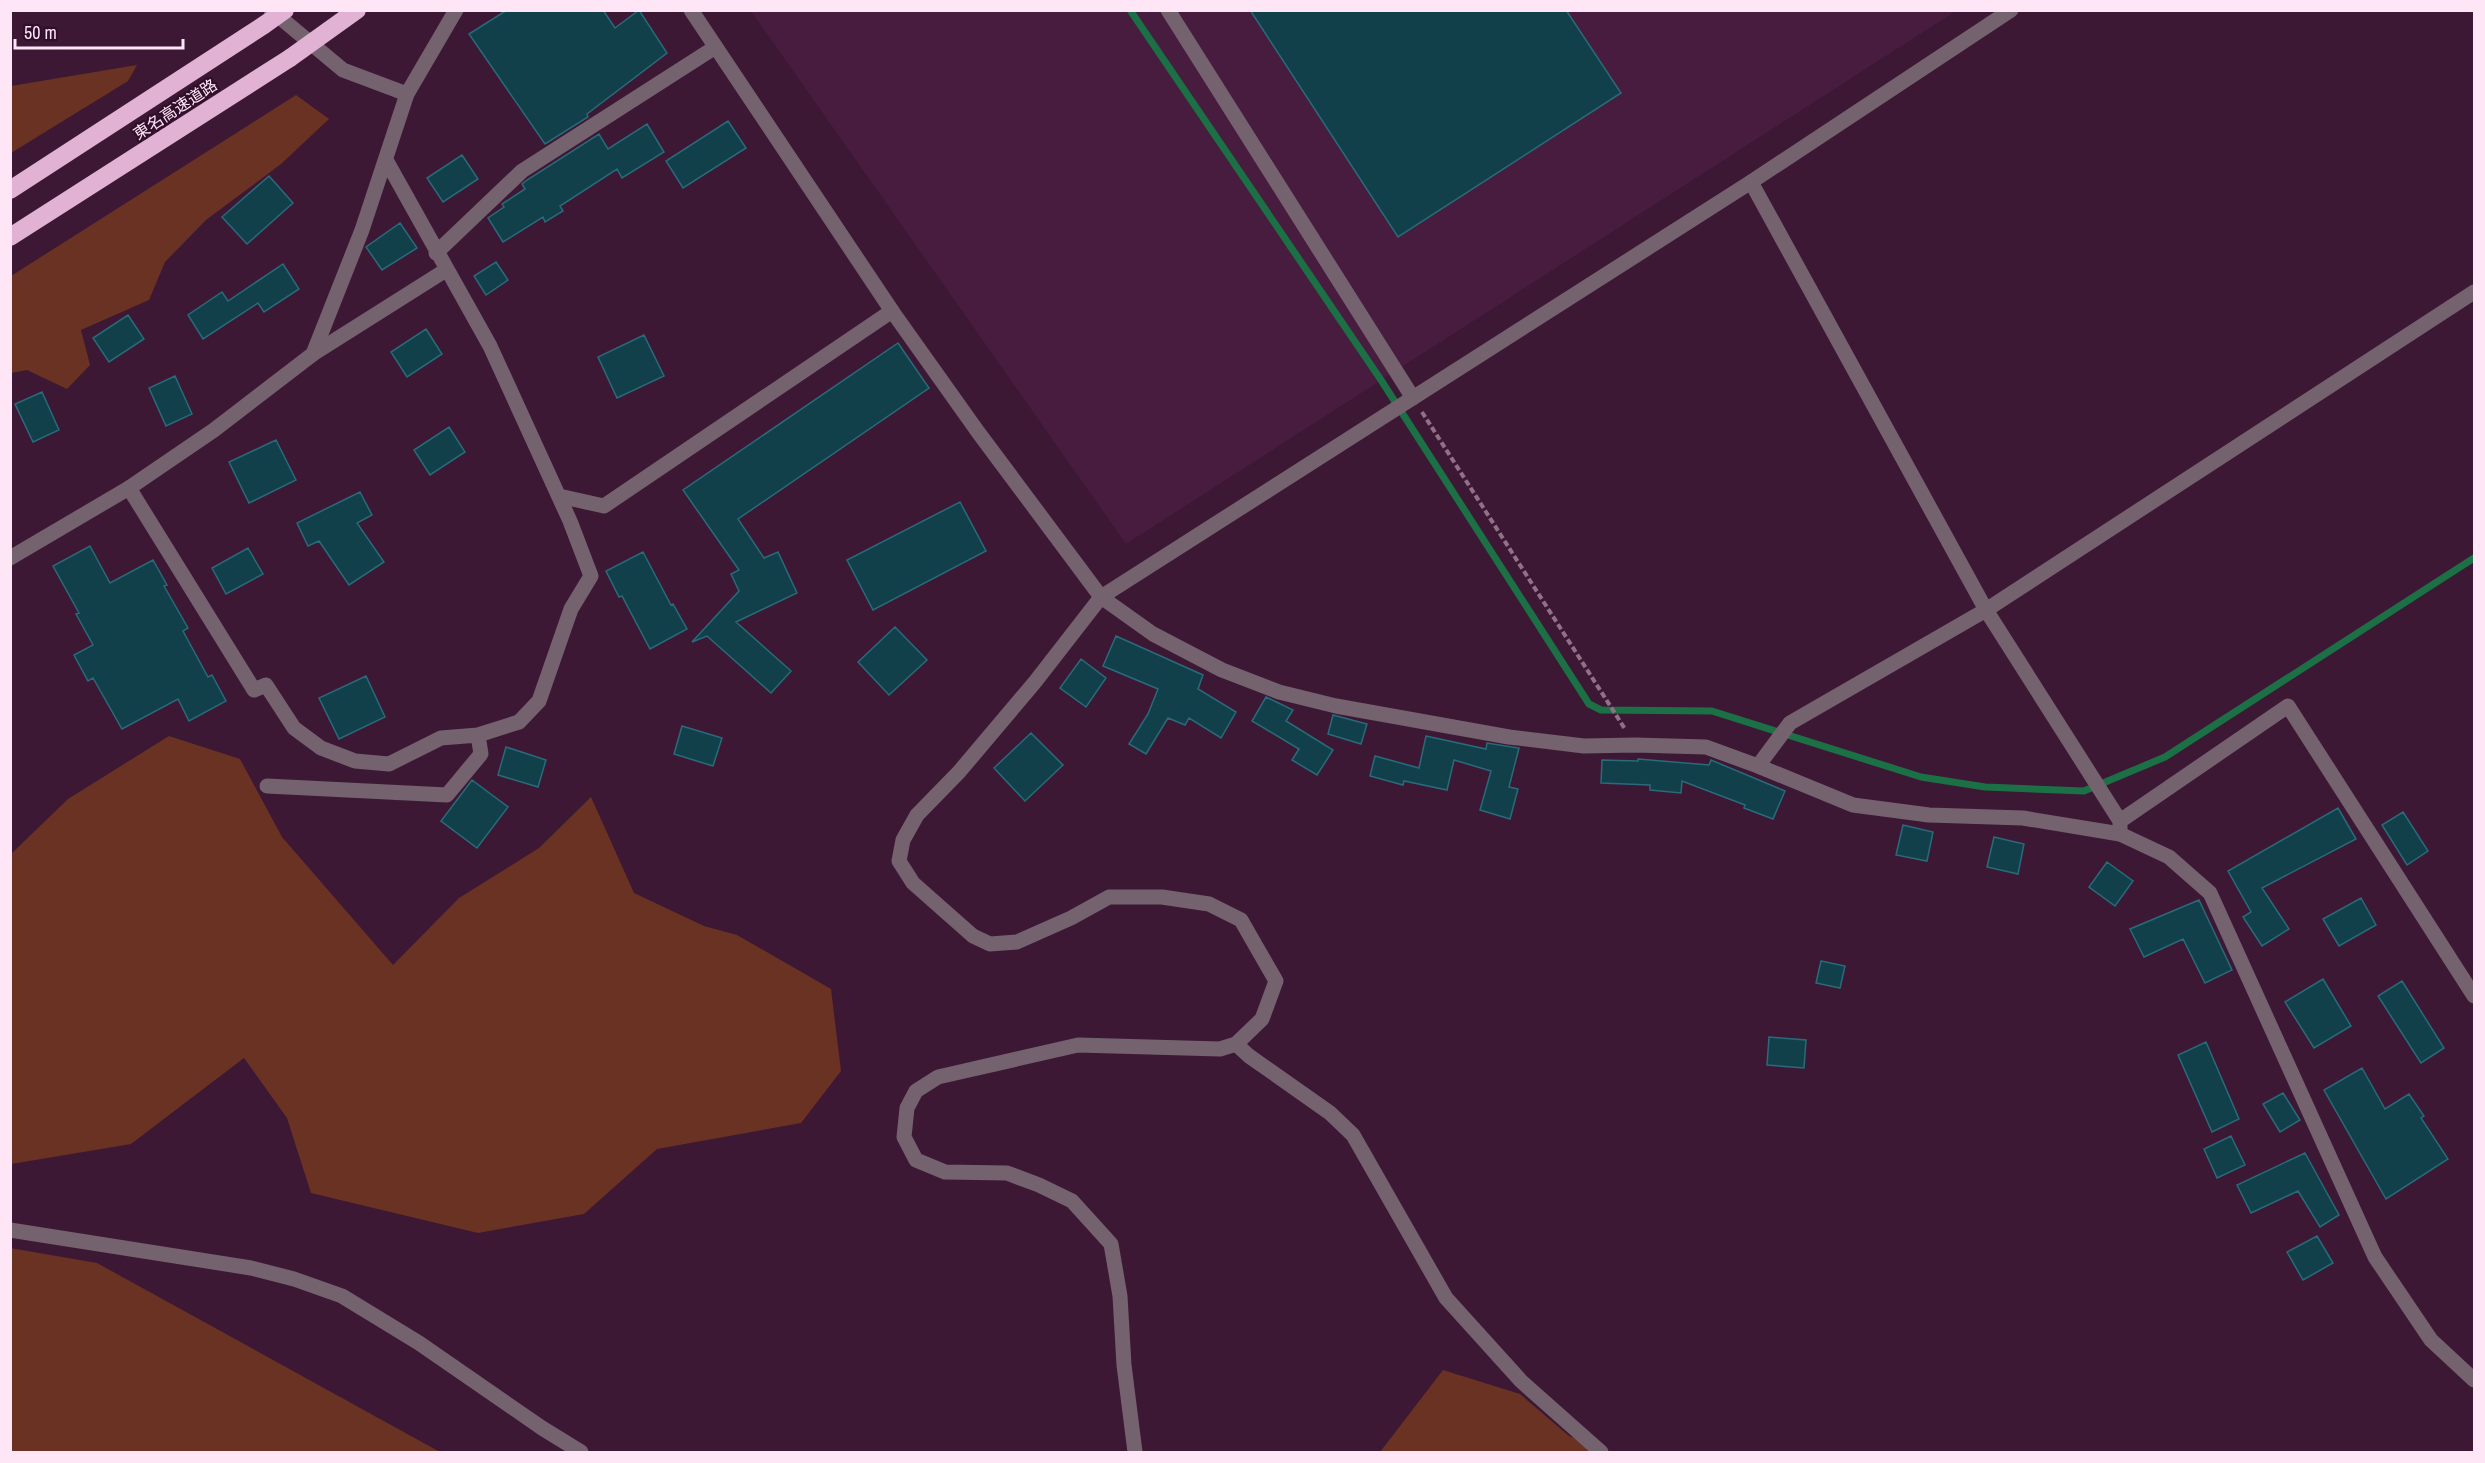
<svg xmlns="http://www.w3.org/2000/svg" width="2485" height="1463" viewBox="0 0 2485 1463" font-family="'Archivo Narrow','Noto Sans JP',sans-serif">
  <rect width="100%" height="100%" fill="#3c1834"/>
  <path fill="#471c3e" d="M 751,11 L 1956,11 L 1126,544 Z"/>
  <path fill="#6a3222" d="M 137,65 L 128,81 L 11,153 L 11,86 Z
    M 296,95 L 329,119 L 281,164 L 206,220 L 165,262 L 149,300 L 81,330 L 90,365 L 67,389 L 27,370 L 11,373 L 11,276 Z
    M 169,736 L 240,759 L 282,837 L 393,965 L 459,898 L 539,848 L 591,797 L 634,893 L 704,926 L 737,935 L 831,989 L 841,1071 L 801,1123 L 657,1149 L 584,1214 L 478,1233 L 311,1193 L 287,1118 L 244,1058 L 131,1144 L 11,1164 L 11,854 L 68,799 Z
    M 10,1248 L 97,1263 L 440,1452 L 11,1452 Z
    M 1443,1370 L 1520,1394 L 1569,1436 L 1597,1447 L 1597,1452 L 1380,1452 Z"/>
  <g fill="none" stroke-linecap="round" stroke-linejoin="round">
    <path stroke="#1c7045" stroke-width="7" d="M 1130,10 L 1381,380 L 1589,704 L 1601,710 L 1712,711 L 1921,777 L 1985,787 L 2084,791 L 2165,757 L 2474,558"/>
  </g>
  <path fill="#11404a" stroke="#296b7a" stroke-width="1.5" d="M 507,10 L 603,10 L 615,28 L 639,10 L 667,53 L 587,114 L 588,117 L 545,144 L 469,34 Z
    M 1250,10 L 1566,10 L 1621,93 L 1398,237 Z
    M 728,121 L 746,148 L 683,188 L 666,161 Z
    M 647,124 L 664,152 L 622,178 L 617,169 L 560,206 L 563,211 L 545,222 L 543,217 L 503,242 L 488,218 L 504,207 L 502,204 L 525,189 L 522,184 L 527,180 L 599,134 L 608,149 Z
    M 462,155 L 478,179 L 443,202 L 427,178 Z
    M 269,176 L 293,203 L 247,244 L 222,217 Z
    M 400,223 L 417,248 L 382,270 L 366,247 Z
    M 496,262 L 508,280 L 486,295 L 474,276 Z
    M 283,264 L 299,289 L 264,312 L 258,303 L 203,339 L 188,315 L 222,292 L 228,301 Z
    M 128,315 L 144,339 L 109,362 L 93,338 Z
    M 426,329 L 442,354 L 407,377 L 391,352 Z
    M 644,335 L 664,376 L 617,398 L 598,357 Z
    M 898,343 L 929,388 L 738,519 L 764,558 L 778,552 L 797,593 L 736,622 L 791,671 L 771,693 L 707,636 L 692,642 L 739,591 L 731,574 L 739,570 L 683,490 Z
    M 175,376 L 192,414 L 166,426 L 149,388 Z
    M 42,392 L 59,430 L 33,442 L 15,404 Z
    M 449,427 L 465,452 L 430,475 L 414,450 Z
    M 276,440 L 296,480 L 249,503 L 229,462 Z
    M 360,492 L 372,515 L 357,523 L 384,562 L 349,585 L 319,541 L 308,546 L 297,523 Z
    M 960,502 L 986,551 L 873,610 L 847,560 Z
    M 90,546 L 110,583 L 153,560 L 167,585 L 164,586 L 188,628 L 183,631 L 208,677 L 212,675 L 226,701 L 189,721 L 178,699 L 122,729 L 93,678 L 88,681 L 74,655 L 93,645 L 76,614 L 79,613 L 53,566 Z
    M 248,548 L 263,574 L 226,594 L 212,568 Z
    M 643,552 L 671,605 L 673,604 L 687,629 L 650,649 L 622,596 L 619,597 L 606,571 Z
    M 895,627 L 927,660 L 889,695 L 858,662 Z
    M 1116,636 L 1203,675 L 1198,689 L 1236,712 L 1221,738 L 1189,718 L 1185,725 L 1168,718 L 1146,754 L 1129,744 L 1148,714 L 1158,689 L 1103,666 Z
    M 1081,659 L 1106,678 L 1086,707 L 1060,688 Z
    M 366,676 L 385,717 L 339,739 L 319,698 Z
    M 1266,697 L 1293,710 L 1286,721 L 1333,750 L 1317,775 L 1292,760 L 1299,749 L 1252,721 Z
    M 1333,715 L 1367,724 L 1361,744 L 1328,734 Z
    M 682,726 L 722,738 L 713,766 L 674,754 Z
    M 1031,733 L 1063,765 L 1025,801 L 994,768 Z
    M 1426,736 L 1486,749 L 1487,743 L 1519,748 L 1509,787 L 1518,789 L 1510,819 L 1480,810 L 1491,771 L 1454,760 L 1447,790 L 1404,781 L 1403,785 L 1370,776 L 1375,756 L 1419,768 Z
    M 506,747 L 546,760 L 538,787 L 498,775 Z
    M 1638,759 L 1709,765 L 1711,760 L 1785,791 L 1773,819 L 1744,808 L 1745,805 L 1682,781 L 1681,793 L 1650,790 L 1650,785 L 1601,783 L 1602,760 L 1638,761 Z
    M 472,780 L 508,807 L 477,848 L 441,821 Z
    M 2338,808 L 2356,839 L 2262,888 L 2289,929 L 2262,946 L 2243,917 L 2251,912 L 2228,871 Z
    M 2403,812 L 2428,851 L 2407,865 L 2382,825 Z
    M 1903,825 L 1933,832 L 1927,861 L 1896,855 Z
    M 1994,837 L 2024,844 L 2018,874 L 1987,867 Z
    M 2107,862 L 2133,881 L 2115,906 L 2089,887 Z
    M 2361,898 L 2376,925 L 2339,946 L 2323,919 Z
    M 2199,900 L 2232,970 L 2205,983 L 2183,939 L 2144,957 L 2130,929 Z
    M 1821,961 L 1845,966 L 1840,988 L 1816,983 Z
    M 2323,979 L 2351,1026 L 2314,1048 L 2285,1002 Z
    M 2402,981 L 2444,1048 L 2421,1063 L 2378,996 Z
    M 1769,1037 L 1806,1040 L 1804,1068 L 1767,1065 Z
    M 2206,1042 L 2239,1119 L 2212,1132 L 2178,1055 Z
    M 2362,1068 L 2385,1109 L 2409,1094 L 2424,1116 L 2421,1118 L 2448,1159 L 2386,1199 L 2324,1090 Z
    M 2283,1093 L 2300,1120 L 2280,1132 L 2263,1104 Z
    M 2231,1136 L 2245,1165 L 2217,1178 L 2204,1149 Z
    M 2305,1153 L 2339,1215 L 2320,1227 L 2298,1191 L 2251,1213 L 2237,1185 Z
    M 2317,1236 L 2333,1263 L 2303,1280 L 2287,1252 Z"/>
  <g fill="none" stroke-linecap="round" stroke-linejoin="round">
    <path stroke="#907188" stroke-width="4" stroke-dasharray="6 3" stroke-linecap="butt" d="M 1422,412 L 1625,729"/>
    <path stroke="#74626f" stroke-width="15" d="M 1168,10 L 1413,398
      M 1751,182 L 1986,610 L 2120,821 L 2120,834
      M 436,253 L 522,171 L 714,48
      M 313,354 L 446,270
      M 129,488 L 254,690 L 266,685 L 294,728 L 321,748 L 355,761 L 389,764 L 441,738 L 478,735
      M 559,496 L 604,506 L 892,311
      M 1758,766 L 1790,723 L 1986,610 L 2474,292
      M 267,786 L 447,795 L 481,754 L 478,735 L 519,722 L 539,701 L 571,609 L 591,576 L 570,521 L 490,346 L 386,160
      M 2120,821 L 2288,706 L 2474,996
      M 1236,1044 L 1249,1056 L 1330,1113 L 1353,1135 L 1446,1298 L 1521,1381 L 1601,1452"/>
    <path stroke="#74626f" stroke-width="15" d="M 271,10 L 343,70 L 407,94
      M 691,10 L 892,311 L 978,432 L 1101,597 L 1153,634 L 1222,670 L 1279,692 L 1336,706 L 1509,737 L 1584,746 L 1635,745 L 1706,747 L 1758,766 L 1853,805 L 1929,815 L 2023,818 L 2120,834 L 2169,857 L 2210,893 L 2375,1257 L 2431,1340 L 2474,1380
      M 10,558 L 129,488 L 214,430 L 313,354 L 362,230 L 407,94 L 456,10
      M 10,1230 L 251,1268 L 294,1279 L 342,1296 L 419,1343 L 542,1428 L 581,1452
      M 1135,1452 L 1124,1365 L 1120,1296 L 1111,1244 L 1072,1201 L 1039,1185 L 1007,1173 L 945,1172 L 916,1160 L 904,1137 L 907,1108 L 916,1091 L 938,1077 L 1078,1045 L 1220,1049 L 1236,1044 L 1262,1019 L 1276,981 L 1241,920 L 1209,904 L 1162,897 L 1109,897 L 1071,918 L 1017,942 L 990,944 L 973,936 L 913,883 L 899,861 L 903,840 L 917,815 L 959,772 L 1035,682 L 1101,597 L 1751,182 L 2011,10"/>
    <path stroke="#e1b2d4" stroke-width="18" d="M 10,190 L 264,25
      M 10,237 L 290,58"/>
    <path stroke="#e1b2d4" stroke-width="18" d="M 264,25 L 285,10
      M 290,58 L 357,10"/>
  </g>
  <g text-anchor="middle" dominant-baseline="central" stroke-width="4.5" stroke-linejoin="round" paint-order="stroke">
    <g font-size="16" fill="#fee6f7" stroke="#310e2a">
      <text transform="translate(175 109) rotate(-33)">東名高速道路</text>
    </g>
  </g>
  <rect width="2485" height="1463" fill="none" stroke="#fee6f7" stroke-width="24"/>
  <path d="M15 39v9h168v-9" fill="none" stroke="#fee6f7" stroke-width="3"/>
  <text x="24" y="39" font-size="18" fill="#fee6f7" stroke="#310e2a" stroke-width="4.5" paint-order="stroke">50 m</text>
</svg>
